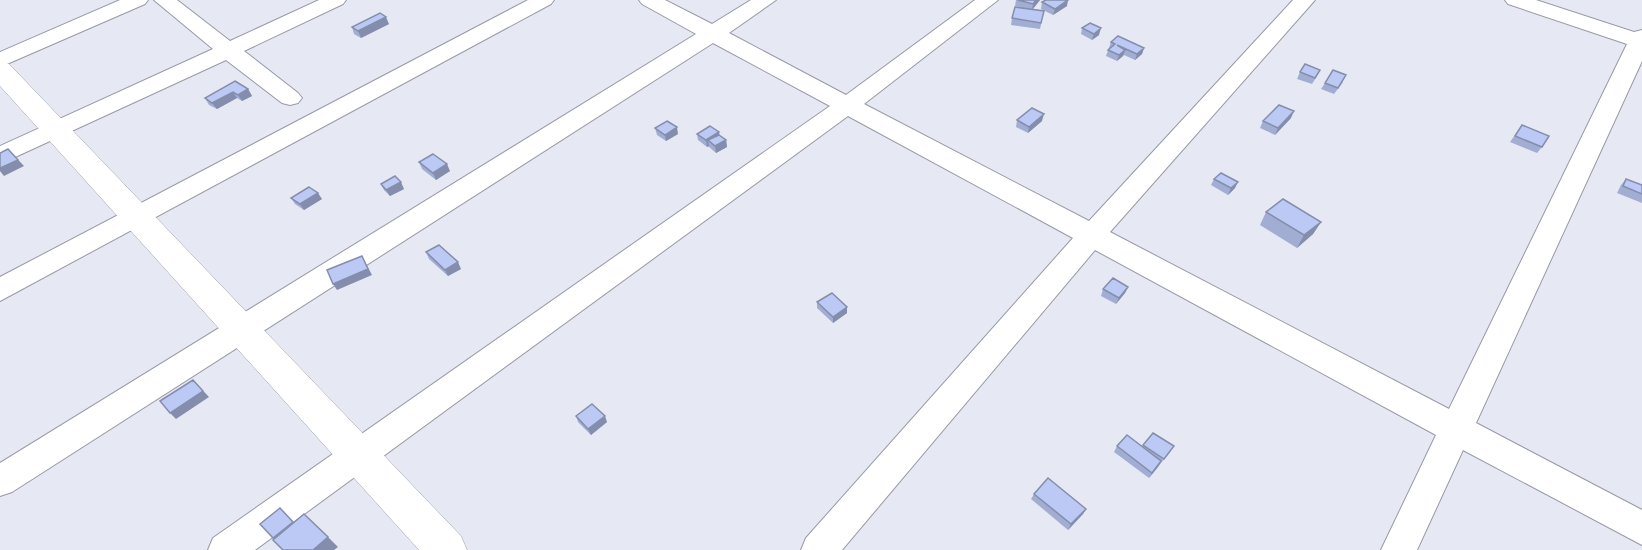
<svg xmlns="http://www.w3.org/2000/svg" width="1642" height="550" viewBox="0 0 1642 550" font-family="'Noto Sans',sans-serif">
  <rect width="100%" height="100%" fill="#e6e9f4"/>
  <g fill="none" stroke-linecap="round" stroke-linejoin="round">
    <defs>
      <path id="minor" d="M 120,0 L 148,0 L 145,4 L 0,67 L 0,52 Z
        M 154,0 L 177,0 L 230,41 L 319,0 L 346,0 L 343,4 L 244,51 L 298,93 L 302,98 L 298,103 L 290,105 L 282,103 L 226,60 L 0,164 L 0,146 L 213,49 Z
        M 528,0 L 554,0 L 551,4 L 0,301 L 0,277 Z
        M 639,0 L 665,0 L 712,24 L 751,0 L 776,0 L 729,33 L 846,95 L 975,0 L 998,0 L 864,104 L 1089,221 L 1293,0 L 1315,0 L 1110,232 L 1449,409 L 1627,44 L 1508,4 L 1505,0 L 1536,0 L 1634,32 L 1642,30 L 1642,61 L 1476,423 L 1642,510 L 1642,545 L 1463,450 L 1417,550 L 1381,550 L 1436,435 L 1095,250 L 842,550 L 801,550 L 806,538 L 1073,238 L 848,116 L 255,550 L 208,550 L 213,538 L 830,106 L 713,43 L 12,492 L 0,496 L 0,463 L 696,34 L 642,4 Z"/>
      <path id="tertiary" d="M 0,62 L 9,64 L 461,536 L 467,550 L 419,550 L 0,86 Z"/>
    </defs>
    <use href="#minor" stroke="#979aa4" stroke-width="2"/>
    <use href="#tertiary" stroke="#979aa4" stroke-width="1"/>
    <use href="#minor" fill="#fff" fill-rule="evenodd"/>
    <use href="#tertiary" fill="#fff" fill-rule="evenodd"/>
  </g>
  <path fill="#a2add3" d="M 1016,0 L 1040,0 L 1033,9 L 1044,11 L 1040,29 L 1011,25 L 1012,18 L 1022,8 L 1015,6 Z
    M 1042,2 L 1067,6 L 1053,15 L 1041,9 Z
    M 389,24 L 361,38 L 354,34 L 352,27 Z
    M 1082,28 L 1099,35 L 1092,40 L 1081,34 Z
    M 1111,42 L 1144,48 L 1142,54 L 1135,60 L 1124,55 L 1117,61 L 1106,56 Z
    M 1300,72 L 1317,76 L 1312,84 L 1297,79 Z
    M 1343,82 L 1334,94 L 1321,89 L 1325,83 Z
    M 248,89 L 252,96 L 242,101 L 237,98 L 217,109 L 209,105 L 205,98 Z
    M 1291,118 L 1275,135 L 1260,128 L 1263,121 Z
    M 1017,120 L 1042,121 L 1028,133 L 1016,127 Z
    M 1522,125 L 1542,147 L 1537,153 L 1510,142 Z
    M 655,128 L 678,134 L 666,141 L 657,135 Z
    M 697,134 L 719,135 L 726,140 L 727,147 L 716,153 L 709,147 L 709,146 L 707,147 L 698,140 Z
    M 419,162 L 450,171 L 436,180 L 422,169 Z
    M 1214,179 L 1235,188 L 1228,195 L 1211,185 Z
    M 1626,179 L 1642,185 L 1642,203 L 1617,193 L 1621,185 Z
    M 381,184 L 404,189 L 390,196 L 384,190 Z
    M 291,198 L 322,199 L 304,210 L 295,204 Z
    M 1266,212 L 1321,222 L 1313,234 L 1297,248 L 1260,225 Z
    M 426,252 L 461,269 L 448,276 L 429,259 Z
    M 1128,287 L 1125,293 L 1116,304 L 1101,296 L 1103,289 Z
    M 817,302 L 847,313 L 833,323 L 817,308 Z
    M 576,416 L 607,422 L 591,435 L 578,422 Z
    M 1153,433 L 1170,452 L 1149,478 L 1114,452 L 1117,446 L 1142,447 Z
    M 1034,494 L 1086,509 L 1083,514 L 1068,530 L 1031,499 Z"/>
  <path fill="#848dac" d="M 1036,0 L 1040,0 L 1032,10 L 1033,4 Z
    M 1068,0 L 1067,6 L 1053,15 L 1055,9 Z
    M 386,17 L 389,24 L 361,38 L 358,31 Z
    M 1101,28 L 1099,35 L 1092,40 L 1094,34 Z
    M 1144,48 L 1142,54 L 1135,60 L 1137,54 Z
    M 1125,50 L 1123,56 L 1117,61 L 1119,55 Z
    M 248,89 L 252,96 L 242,101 L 238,95 Z
    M 233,92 L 237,98 L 217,109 L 212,103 Z
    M 1294,111 L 1291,118 L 1275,135 L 1278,128 Z
    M 1044,114 L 1042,121 L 1028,133 L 1029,127 Z
    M 677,127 L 678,134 L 666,141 L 665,135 Z
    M 719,132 L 720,139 L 708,140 L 709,146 L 707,147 L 706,140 Z
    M 726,140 L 727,147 L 716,153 L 715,146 Z
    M 8,149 L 24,166 L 4,176 L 0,171 L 0,168 Z
    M 447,164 L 450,171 L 436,180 L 433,173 Z
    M 401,182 L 404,189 L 390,196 L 386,190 Z
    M 1238,182 L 1235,188 L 1228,195 L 1231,188 Z
    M 318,193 L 322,199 L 304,210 L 300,204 Z
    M 1321,222 L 1313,234 L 1297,248 L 1304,235 Z
    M 362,256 L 372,275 L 337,290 L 333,284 Z
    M 458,262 L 461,269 L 448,276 L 445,270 Z
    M 1128,287 L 1125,293 L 1116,304 L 1119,298 Z
    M 847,307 L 847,313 L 833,323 L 833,317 Z
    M 193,380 L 209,397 L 176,419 L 170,413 Z
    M 605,416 L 607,422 L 591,435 L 588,429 Z
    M 1161,461 L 1158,467 L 1149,478 L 1152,473 Z
    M 1086,509 L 1083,514 L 1068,530 L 1071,524 Z
    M 328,537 L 338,547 L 334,550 L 313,550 Z"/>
  <path fill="#bcc9f5" stroke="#848dac" stroke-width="1.5" d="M 1018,0 L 1036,0 L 1033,4 Z
    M 1046,0 L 1068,0 L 1055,9 L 1042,2 Z
    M 1015,7 L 1044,11 L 1041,23 L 1012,18 Z
    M 380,13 L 386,17 L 358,31 L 352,27 Z
    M 1090,23 L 1101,28 L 1094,34 L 1082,28 Z
    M 1118,36 L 1144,48 L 1137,54 L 1117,45 L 1125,50 L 1119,55 L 1108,50 L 1115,44 L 1111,42 Z
    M 1305,64 L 1320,70 L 1315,78 L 1300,72 Z
    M 1333,70 L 1346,75 L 1338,88 L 1325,83 Z
    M 235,81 L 248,89 L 238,95 L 233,92 L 212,103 L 205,98 Z
    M 1279,105 L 1294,111 L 1278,128 L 1263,121 Z
    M 1032,108 L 1044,114 L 1029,127 L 1017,120 Z
    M 667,121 L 677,127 L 665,135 L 655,128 Z
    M 1522,125 L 1549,136 L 1542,147 L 1515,136 Z
    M 710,126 L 719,132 L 706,140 L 697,134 Z
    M 719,135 L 726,140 L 715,146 L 708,140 Z
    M 8,149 L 18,160 L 0,168 L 0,153 Z
    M 433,154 L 447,164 L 433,173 L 419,162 Z
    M 1221,173 L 1238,182 L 1231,188 L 1214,179 Z
    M 395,176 L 401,182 L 386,190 L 381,184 Z
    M 1626,179 L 1642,185 L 1642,194 L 1623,186 Z
    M 309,187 L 318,193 L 300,204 L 291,198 Z
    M 1283,199 L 1321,222 L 1304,235 L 1266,212 Z
    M 439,245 L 458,262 L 445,270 L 426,252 Z
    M 362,256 L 368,269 L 333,284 L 327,270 Z
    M 1113,278 L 1128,287 L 1119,298 L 1103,289 Z
    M 832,293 L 847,307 L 833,317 L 817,302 Z
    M 193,380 L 203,391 L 170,413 L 160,401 Z
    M 592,404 L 605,416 L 588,429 L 576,416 Z
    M 1153,433 L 1174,446 L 1164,459 L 1143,445 Z
    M 1127,435 L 1161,461 L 1152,473 L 1117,446 Z
    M 1048,478 L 1086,509 L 1071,524 L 1034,494 Z
    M 280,508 L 293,522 L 273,538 L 260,524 Z
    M 304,514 L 328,537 L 313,550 L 283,550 L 273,540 Z"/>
</svg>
